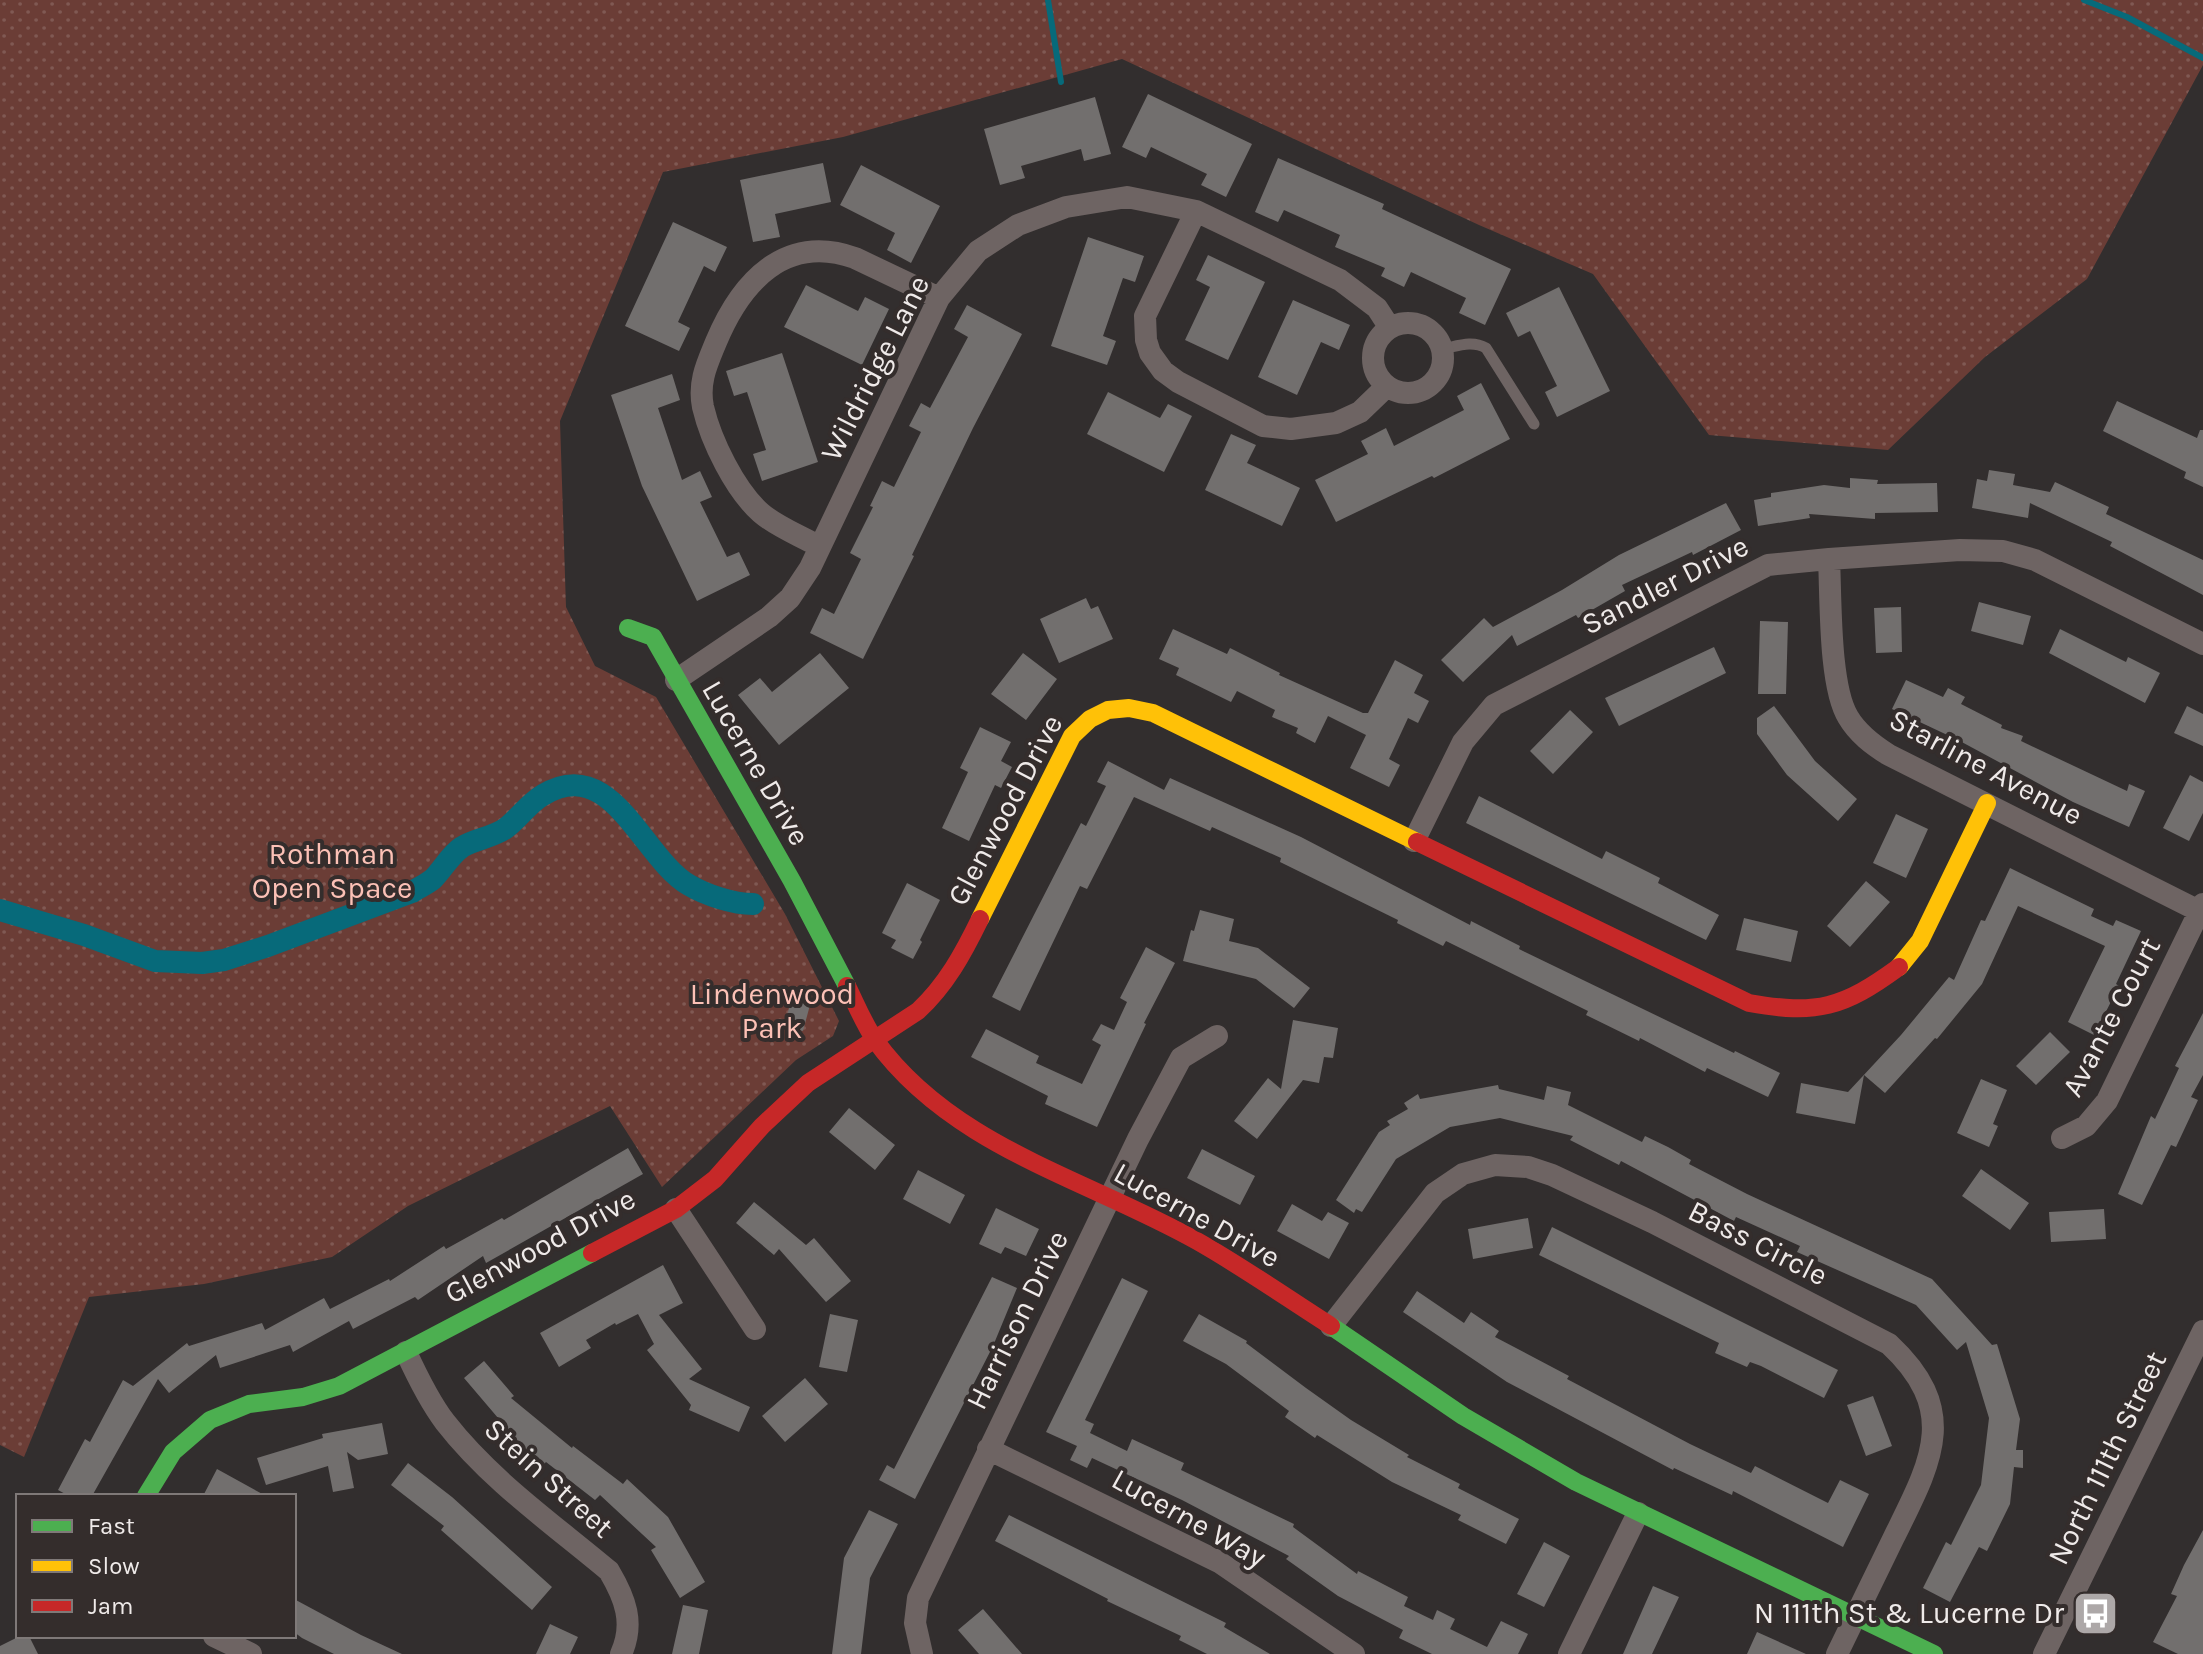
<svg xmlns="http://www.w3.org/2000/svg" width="2203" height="1654" viewBox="0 0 2203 1654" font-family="Karla,sans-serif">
  <defs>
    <pattern id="grass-dots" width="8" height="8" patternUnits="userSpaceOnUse" patternTransform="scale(2)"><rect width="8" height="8" fill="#6b3d36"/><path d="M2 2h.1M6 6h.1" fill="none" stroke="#805953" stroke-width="1.8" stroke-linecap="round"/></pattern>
  </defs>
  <rect width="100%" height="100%" fill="#322e2e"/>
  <path fill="url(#grass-dots)" d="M 0,0 L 2203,0 L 2203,65 L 2087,279 L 1985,357 L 1888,450 L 1709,435 L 1593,274 L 1479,225 L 1122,59 L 843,137 L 663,172 L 560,421 L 566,607 L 595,666 L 656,697 L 785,914 L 839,1021 L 833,1036 L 796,1060 L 662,1187 L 610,1106 L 408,1206 L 332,1257 L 204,1284 L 89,1297 L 24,1457 L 0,1445 Z"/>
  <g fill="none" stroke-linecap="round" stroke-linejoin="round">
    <path stroke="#076a7a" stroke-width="6" d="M 1048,0 L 1061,82
      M 2084,0 L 2127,17 L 2203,58"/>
    <path stroke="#076a7a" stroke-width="22" d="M 0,910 L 84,935 L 155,961 L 202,963 L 224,960 L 268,946 L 412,892 C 418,888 427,884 433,879 C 443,869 450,855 462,847 C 475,839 494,837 506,828 C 519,818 529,803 543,795 C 612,753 642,858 689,885 C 706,895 733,904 753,904"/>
  </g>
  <path fill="#726f6e" d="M 1148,94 L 1252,144 L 1226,197 L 1201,185 L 1207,174 L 1151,147 L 1146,158 L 1122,147 Z
    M 1095,97 L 1111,154 L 1084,161 L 1081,149 L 1021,166 L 1025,178 L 1000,185 L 984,129 Z
    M 1278,158 L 1384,204 L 1382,209 L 1511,269 L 1485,325 L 1459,313 L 1466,298 L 1411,272 L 1404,287 L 1381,276 L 1385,268 L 1335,247 L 1340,235 L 1284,210 L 1278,222 L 1255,212 Z
    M 823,163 L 831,202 L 775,214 L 780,237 L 753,242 L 740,180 Z
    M 861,165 L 940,206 L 911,263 L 887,250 L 895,233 L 840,205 Z
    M 673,222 L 727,247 L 715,272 L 704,266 L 678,322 L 690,328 L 679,351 L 625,326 Z
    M 1088,237 L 1144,256 L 1135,282 L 1123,278 L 1103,336 L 1116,341 L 1107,365 L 1051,346 Z
    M 1208,255 L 1265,282 L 1228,360 L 1185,340 L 1210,287 L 1196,280 Z
    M 806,285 L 858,311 L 865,297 L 889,309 L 862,365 L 784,327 Z
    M 1559,287 L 1610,391 L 1557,417 L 1545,392 L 1557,386 L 1530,331 L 1518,337 L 1506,313 Z
    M 1293,300 L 1350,325 L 1339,350 L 1321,342 L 1297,395 L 1258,377 Z
    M 967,305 L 1022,334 L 973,428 L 912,555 L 914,556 L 863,659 L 810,633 L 822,608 L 834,614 L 861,559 L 850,553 L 873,507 L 870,506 L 882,481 L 894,487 L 921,432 L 909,426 L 921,403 L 930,408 L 968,337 L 954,329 Z
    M 782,353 L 818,462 L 762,481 L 753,454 L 766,450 L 747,392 L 734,396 L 726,371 Z
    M 672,374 L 680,400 L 658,408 L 682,480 L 700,471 L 712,497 L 700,502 L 727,557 L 739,552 L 750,575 L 697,601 L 642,486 L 611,395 Z
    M 1481,383 L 1510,439 L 1434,478 L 1432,476 L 1336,522 L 1315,480 L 1368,454 L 1361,441 L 1386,428 L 1394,446 L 1464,410 L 1457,396 Z
    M 1108,392 L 1160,418 L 1168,404 L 1192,416 L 1164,472 L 1087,434 Z
    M 2117,401 L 2197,438 L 2200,430 L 2203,430 L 2203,487 L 2184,478 L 2186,472 L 2103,431 Z
    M 1231,434 L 1256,445 L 1247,463 L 1300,488 L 1282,526 L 1205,490 Z
    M 1989,470 L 2015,474 L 2013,485 L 2050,492 L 2055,482 L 2109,507 L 2106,514 L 2203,560 L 2203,595 L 2110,546 L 2112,542 L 2030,503 L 2028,518 L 1972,508 L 1977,479 L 1987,481 Z
    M 1850,478 L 1878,480 L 1877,484 L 1937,483 L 1938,512 L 1875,513 L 1875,519 L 1809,514 L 1810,518 L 1758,526 L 1754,500 L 1771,497 L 1771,493 L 1824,485 L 1850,488 Z
    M 1726,503 L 1741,530 L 1693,555 L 1692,552 L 1622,585 L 1625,591 L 1578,618 L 1576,615 L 1517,646 L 1512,635 L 1463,682 L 1441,660 L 1484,618 L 1493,627 L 1562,590 L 1619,555 Z
    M 1086,598 L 1091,609 L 1098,606 L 1113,639 L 1059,663 L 1040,619 Z
    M 1979,602 L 2031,616 L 2023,645 L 1971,631 Z
    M 1901,607 L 1902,652 L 1876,653 L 1874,608 Z
    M 1760,621 L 1788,622 L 1786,694 L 1758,694 Z
    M 1173,629 L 1227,654 L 1230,648 L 1280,673 L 1279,675 L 1363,713 L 1368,713 L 1395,660 L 1423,675 L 1414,693 L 1429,701 L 1418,723 L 1408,718 L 1389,759 L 1400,765 L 1389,787 L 1350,768 L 1366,735 L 1328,716 L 1315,743 L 1296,733 L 1298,728 L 1272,717 L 1275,710 L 1237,691 L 1231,702 L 1176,675 L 1179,668 L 1159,659 Z
    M 2060,629 L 2126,662 L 2128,657 L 2160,673 L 2145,703 L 2049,653 Z
    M 1714,647 L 1726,673 L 1619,726 L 1605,698 Z
    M 820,653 L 849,688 L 779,745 L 738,695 L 760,678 L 772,692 Z
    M 1023,653 L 1057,679 L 1026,720 L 991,694 Z
    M 1906,680 L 1943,697 L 1948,688 L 1965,697 L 1961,704 L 2002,725 L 2001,728 L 2023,736 L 2021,741 L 2127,791 L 2129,784 L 2145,791 L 2129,827 L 2073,802 L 1958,740 L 1892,709 Z
    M 1774,706 L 1815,761 L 1857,799 L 1838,821 L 1787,775 L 1757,734 L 1757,718 Z
    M 2187,706 L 2203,714 L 2203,746 L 2174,733 Z
    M 1570,710 L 1593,732 L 1553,774 L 1530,751 Z
    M 980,727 L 1011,742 L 1001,761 L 1012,767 L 1001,788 L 995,785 L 969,841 L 942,828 L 968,772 L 960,768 Z
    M 1108,761 L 1164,790 L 1170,778 L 1301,837 L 1470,925 L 1471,921 L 1520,946 L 1519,949 L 1734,1053 L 1735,1051 L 1780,1073 L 1768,1097 L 1707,1068 L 1705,1072 L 1640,1038 L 1639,1041 L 1586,1015 L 1588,1011 L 1446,941 L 1443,946 L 1397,923 L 1398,920 L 1280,862 L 1281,858 L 1212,827 L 1210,831 L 1134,797 L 1087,889 L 1080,886 L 1020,1011 L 992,997 L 1081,823 L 1086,826 L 1106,786 L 1097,782 Z
    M 2190,775 L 2203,782 L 2203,813 L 2189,841 L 2163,828 Z
    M 1479,796 L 1602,859 L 1606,851 L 1660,878 L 1658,883 L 1719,915 L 1706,940 L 1466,823 Z
    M 1896,814 L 1928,829 L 1906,878 L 1873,863 Z
    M 2010,868 L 2094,909 L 2091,916 L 2113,926 L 2116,920 L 2141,931 L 2116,984 L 2119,986 L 2094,1035 L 2068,1022 L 2105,946 L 2018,906 L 1982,984 L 1937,1039 L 1935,1038 L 1885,1093 L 1864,1075 L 1855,1124 L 1796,1113 L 1801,1083 L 1848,1092 L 1901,1035 L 1949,977 L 1954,980 L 1981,920 L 1985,921 Z
    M 1866,881 L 1890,902 L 1850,947 L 1827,926 Z
    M 907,883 L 940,900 L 920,940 L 922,942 L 913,959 L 891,948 L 896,940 L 882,933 Z
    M 1200,910 L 1234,919 L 1229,941 L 1258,948 L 1310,988 L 1294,1008 L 1256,979 L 1183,961 L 1191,930 L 1194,931 Z
    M 1744,918 L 1798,931 L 1791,962 L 1736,950 Z
    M 1146,947 L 1175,963 L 1144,1023 L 1146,1024 L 1097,1127 L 1045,1104 L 1048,1096 L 971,1057 L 986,1029 L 1039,1056 L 1036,1063 L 1082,1084 L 1101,1045 L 1092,1040 L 1101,1024 L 1114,1030 L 1127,1002 L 1120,998 Z
    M 791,1000 L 810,1005 L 803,1031 L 784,1027 Z
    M 2203,1013 L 2203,1075 L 2191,1097 L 2198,1100 L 2176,1147 L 2171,1145 L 2142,1205 L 2118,1194 L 2151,1116 L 2155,1119 L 2179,1068 L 2175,1066 Z
    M 1293,1020 L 1338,1028 L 1333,1058 L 1324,1057 L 1319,1083 L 1303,1080 L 1257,1139 L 1234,1121 L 1268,1078 L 1281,1089 Z
    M 2050,1032 L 2070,1052 L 2036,1085 L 2016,1066 Z
    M 1981,1079 L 2007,1090 L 1993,1124 L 1998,1126 L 1989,1147 L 1957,1133 Z
    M 1498,1085 L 1499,1089 L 1544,1100 L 1547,1086 L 1571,1092 L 1568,1105 L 1642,1142 L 1645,1136 L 1668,1147 L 1691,1160 L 1689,1164 L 1747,1194 L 1932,1279 L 1992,1345 L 1997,1344 L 2020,1419 L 2016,1450 L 2023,1450 L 2023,1468 L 2014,1467 L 2010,1504 L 1987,1551 L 1979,1547 L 1950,1602 L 1923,1588 L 1946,1542 L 1951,1545 L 1981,1485 L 1989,1418 L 1966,1342 L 1957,1350 L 1916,1305 L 1797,1252 L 1800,1246 L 1736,1217 L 1734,1221 L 1621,1161 L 1619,1165 L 1570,1140 L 1573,1136 L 1500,1118 L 1450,1127 L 1396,1159 L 1362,1212 L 1356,1209 L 1354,1213 L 1336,1200 L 1379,1132 L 1390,1125 L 1387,1121 L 1408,1109 L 1404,1103 L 1418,1094 L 1420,1099 Z
    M 849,1108 L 895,1145 L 875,1170 L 829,1132 Z
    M 628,1148 L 643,1174 L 486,1263 L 483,1256 L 418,1300 L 415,1297 L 353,1329 L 349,1321 L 293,1352 L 290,1345 L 220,1368 L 216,1355 L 169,1393 L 158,1379 L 92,1496 L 69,1496 L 58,1490 L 85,1439 L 90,1442 L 123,1380 L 133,1386 L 187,1343 L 189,1346 L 262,1323 L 265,1330 L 324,1298 L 330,1309 L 389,1279 L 390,1281 L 444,1246 L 446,1249 L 502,1218 L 504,1220 Z
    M 1202,1149 L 1255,1176 L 1240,1205 L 1187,1178 Z
    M 1981,1169 L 2029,1203 L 2010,1230 L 1962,1196 Z
    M 918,1170 L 965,1195 L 950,1224 L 903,1199 Z
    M 754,1202 L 806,1245 L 814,1238 L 851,1281 L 826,1302 L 779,1249 L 774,1255 L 736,1223 Z
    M 1292,1204 L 1322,1221 L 1328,1212 L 1349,1223 L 1329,1259 L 1277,1231 Z
    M 996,1208 L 1039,1229 L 1026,1256 L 1005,1247 L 1001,1254 L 979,1244 Z
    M 2104,1209 L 2106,1239 L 2051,1242 L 2049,1212 Z
    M 1528,1218 L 1533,1248 L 1473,1259 L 1468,1229 Z
    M 1552,1227 L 1838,1370 L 1824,1398 L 1761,1366 L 1750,1362 L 1747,1367 L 1715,1353 L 1719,1343 L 1539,1255 Z
    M 663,1265 L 683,1303 L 659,1315 L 702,1369 L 689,1379 L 750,1407 L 739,1432 L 689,1410 L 691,1405 L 647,1350 L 654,1344 L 638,1314 L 616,1325 L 615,1323 L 586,1340 L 591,1348 L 559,1367 L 540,1333 Z
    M 992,1277 L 1017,1288 L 993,1346 L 915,1499 L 879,1480 L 887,1465 L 894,1469 Z
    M 1122,1278 L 1148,1291 L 1085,1420 L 1094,1424 L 1090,1433 L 1127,1451 L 1132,1439 L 1184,1463 L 1181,1470 L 1294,1524 L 1293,1527 L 1357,1574 L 1358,1571 L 1408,1597 L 1404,1606 L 1433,1620 L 1437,1610 L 1455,1619 L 1450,1629 L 1487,1647 L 1501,1621 L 1528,1634 L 1518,1654 L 1432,1654 L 1399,1638 L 1403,1630 L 1338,1596 L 1286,1559 L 1289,1556 L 1182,1500 L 1092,1458 L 1087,1468 L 1070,1460 L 1077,1446 L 1046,1432 Z
    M 1417,1291 L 1464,1323 L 1471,1312 L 1499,1331 L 1495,1337 L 1569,1376 L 1567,1379 L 1690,1444 L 1751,1473 L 1755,1466 L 1828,1503 L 1840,1480 L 1869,1494 L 1843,1547 L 1733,1491 L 1732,1495 L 1674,1468 L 1673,1470 L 1507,1382 L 1403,1312 Z
    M 830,1314 L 858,1320 L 847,1372 L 819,1367 Z
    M 1199,1314 L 1247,1341 L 1246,1343 L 1306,1388 L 1351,1420 L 1409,1455 L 1407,1457 L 1460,1484 L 1458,1488 L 1519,1519 L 1506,1544 L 1458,1520 L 1461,1515 L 1392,1482 L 1317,1435 L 1315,1438 L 1285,1417 L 1289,1411 L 1226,1364 L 1183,1341 Z
    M 484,1361 L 514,1396 L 511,1398 L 572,1448 L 573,1446 L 623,1484 L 627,1479 L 668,1517 L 705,1582 L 680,1598 L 651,1550 L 656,1547 L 600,1495 L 595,1500 L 546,1462 L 544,1464 L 501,1429 L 504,1425 L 464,1378 Z
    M 805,1378 L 828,1404 L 785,1442 L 762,1416 Z
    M 1873,1396 L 1892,1446 L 1866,1456 L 1847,1405 Z
    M 382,1423 L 388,1454 L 358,1460 L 347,1452 L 354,1488 L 333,1492 L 328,1466 L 266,1485 L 257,1458 L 323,1438 L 322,1434 Z
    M 408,1463 L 452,1497 L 552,1587 L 532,1610 L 441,1530 L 444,1526 L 391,1485 Z
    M 217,1469 L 266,1496 L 203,1496 Z
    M 869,1510 L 898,1524 L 870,1578 L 861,1654 L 832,1654 L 844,1558 Z
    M 1009,1515 L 1226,1623 L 1224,1627 L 1270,1654 L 1207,1654 L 1179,1640 L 1181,1636 L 1107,1601 L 1108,1599 L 995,1541 Z
    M 2203,1530 L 2203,1654 L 2178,1654 L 2153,1642 L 2177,1596 L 2171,1594 L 2184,1565 Z
    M 1544,1542 L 1570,1556 L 1544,1607 L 1517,1594 Z
    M 1653,1586 L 1679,1597 L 1652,1654 L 1623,1654 Z
    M 294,1599 L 361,1635 L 402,1654 L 334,1654 L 302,1638 L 294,1632 Z
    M 683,1605 L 708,1610 L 699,1654 L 672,1654 Z
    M 983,1609 L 1022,1654 L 979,1654 L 958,1630 Z
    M 550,1624 L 578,1637 L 570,1654 L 536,1654 Z
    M 1757,1632 L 1806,1654 L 1747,1654 Z
    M 20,1636 L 29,1636 L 38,1654 L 0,1654 L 0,1646 Z"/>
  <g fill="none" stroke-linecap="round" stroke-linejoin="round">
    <path stroke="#6e6463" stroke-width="11" d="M 1442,349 C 1458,346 1472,340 1486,348 L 1534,424"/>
    <path stroke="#6e6463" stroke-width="22" d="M 1196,211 L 1145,316 L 1146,340 L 1150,353 L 1163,371 L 1178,382 L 1263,426 L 1291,429 L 1336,423 L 1360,412 L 1387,386
      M1373 358a35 35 0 1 1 70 0a35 35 0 1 1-70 0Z
      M 820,547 C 801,536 777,527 761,513 C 735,490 711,441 703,407 C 698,382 707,364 716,342 C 741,282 785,233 855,258 L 939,298
      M 1829,559 C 1831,599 1829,686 1848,717 C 1858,734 1873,745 1889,755 L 2203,913
      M 676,680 L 769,617 L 790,598 L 810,568 L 939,298 L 978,251 L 1018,225 L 1066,207 L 1127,197 L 1196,211 L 1340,280 L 1377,308 L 1390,328
      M 1414,841 L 1463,742 L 1494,705 L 1768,565 L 1829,559 L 1960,550 L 2003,551 L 2035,560 L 2203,644
      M 2062,1138 L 2086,1126 L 2107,1101 L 2203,904
      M 676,1209 L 755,1329
      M 1331,1326 L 1435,1193 L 1463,1174 L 1495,1165 L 1528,1167 L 1552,1175 L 1652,1222 L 1889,1344 C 1961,1411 1931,1462 1894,1537 C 1875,1576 1856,1615 1837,1654
      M 406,1352 C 417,1376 429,1401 445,1422 C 490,1480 553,1524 609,1571 C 625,1598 635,1623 621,1654
      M 988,1449 L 1219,1562 L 1354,1654
      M 214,1636 L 251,1654
      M 922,1654 L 915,1623 L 918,1598 L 1138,1139 L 1181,1058 L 1217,1036
      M 1569,1654 L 1638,1513
      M 2044,1654 L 2203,1331"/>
    <path stroke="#4caf50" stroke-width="18" d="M 628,628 L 653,637 L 792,881 L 847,986
      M 1331,1326 L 1463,1416 L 1576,1482 L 1934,1654
      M 146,1496 L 173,1452 L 210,1420 L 249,1404 L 303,1397 L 339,1386 L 592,1253"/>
    <path stroke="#ffc107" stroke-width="18" d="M 980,919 L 1072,736 L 1090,719 L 1108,710 L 1129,708 L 1153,713 L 1417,842
      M 1899,967 L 1920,941 L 1987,803"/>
    <path stroke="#c62828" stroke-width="18" d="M 1417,842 L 1749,1003 C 1817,1015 1843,1008 1899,967
      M 847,986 C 856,1004 864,1024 875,1040 C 952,1147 1087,1179 1197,1241 C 1243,1267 1287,1298 1331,1326
      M 592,1253 L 676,1209 L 715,1179 L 762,1126 L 808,1083 L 918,1011 C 946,985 963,954 980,919"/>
  </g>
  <defs>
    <symbol id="bus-square" viewBox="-11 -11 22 22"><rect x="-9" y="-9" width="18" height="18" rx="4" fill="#ada8a8" stroke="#342d2c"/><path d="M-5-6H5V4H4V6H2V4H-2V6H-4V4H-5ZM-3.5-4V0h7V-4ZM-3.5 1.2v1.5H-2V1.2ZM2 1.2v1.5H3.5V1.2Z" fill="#fff"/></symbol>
  </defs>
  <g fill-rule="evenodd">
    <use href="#bus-square" x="2070" y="1588" width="51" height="51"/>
  </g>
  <g text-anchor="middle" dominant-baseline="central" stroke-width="8" stroke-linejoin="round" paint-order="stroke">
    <g font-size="30" fill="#efeae9" stroke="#342d2c">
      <text transform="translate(875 368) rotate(-63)">Wildridge Lane</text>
      <text transform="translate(1665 585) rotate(-27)">Sandler Drive</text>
      <text transform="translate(756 763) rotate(60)">Lucerne Drive</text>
      <text transform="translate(1986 767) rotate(28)">Starline Avenue</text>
      <text transform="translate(1005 810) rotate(-62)">Glenwood Drive</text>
      <text transform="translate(2111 1017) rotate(-62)">Avante Court</text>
      <text transform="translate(1197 1215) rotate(29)">Lucerne Drive</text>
      <text transform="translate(1758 1243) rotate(27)">Bass Circle</text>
      <text transform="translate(540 1246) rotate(-28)">Glenwood Drive</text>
      <text transform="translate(1017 1320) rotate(-64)">Harrison Drive</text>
      <text transform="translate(2107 1458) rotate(-64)">North 111th Street</text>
      <text transform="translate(549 1478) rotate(42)">Stein Street</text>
      <text transform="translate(1189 1518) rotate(29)">Lucerne Way</text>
    </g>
    <g font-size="30" fill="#fcc1b6" stroke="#342d2c">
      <text x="332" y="854">Rothman<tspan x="332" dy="34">Open Space</tspan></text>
      <text x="772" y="994">Lindenwood<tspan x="772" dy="34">Park</tspan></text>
    </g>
    <g font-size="30" fill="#efeae9" stroke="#342d2c" text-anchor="end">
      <text x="2064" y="1613">N 111th St &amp; Lucerne Dr</text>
    </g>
  </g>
  <rect x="16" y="1494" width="280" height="144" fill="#342d2c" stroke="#7f7978" stroke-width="2"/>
  <rect x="32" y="1520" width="40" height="12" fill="#4caf50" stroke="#7f7978" stroke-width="2"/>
  <text x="88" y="1534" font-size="24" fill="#efeae9">Fast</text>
  <rect x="32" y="1560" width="40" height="12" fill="#ffc107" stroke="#7f7978" stroke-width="2"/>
  <text x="88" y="1574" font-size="24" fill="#efeae9">Slow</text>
  <rect x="32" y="1600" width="40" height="12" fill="#c62828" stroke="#7f7978" stroke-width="2"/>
  <text x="88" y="1614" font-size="24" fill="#efeae9">Jam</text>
</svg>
